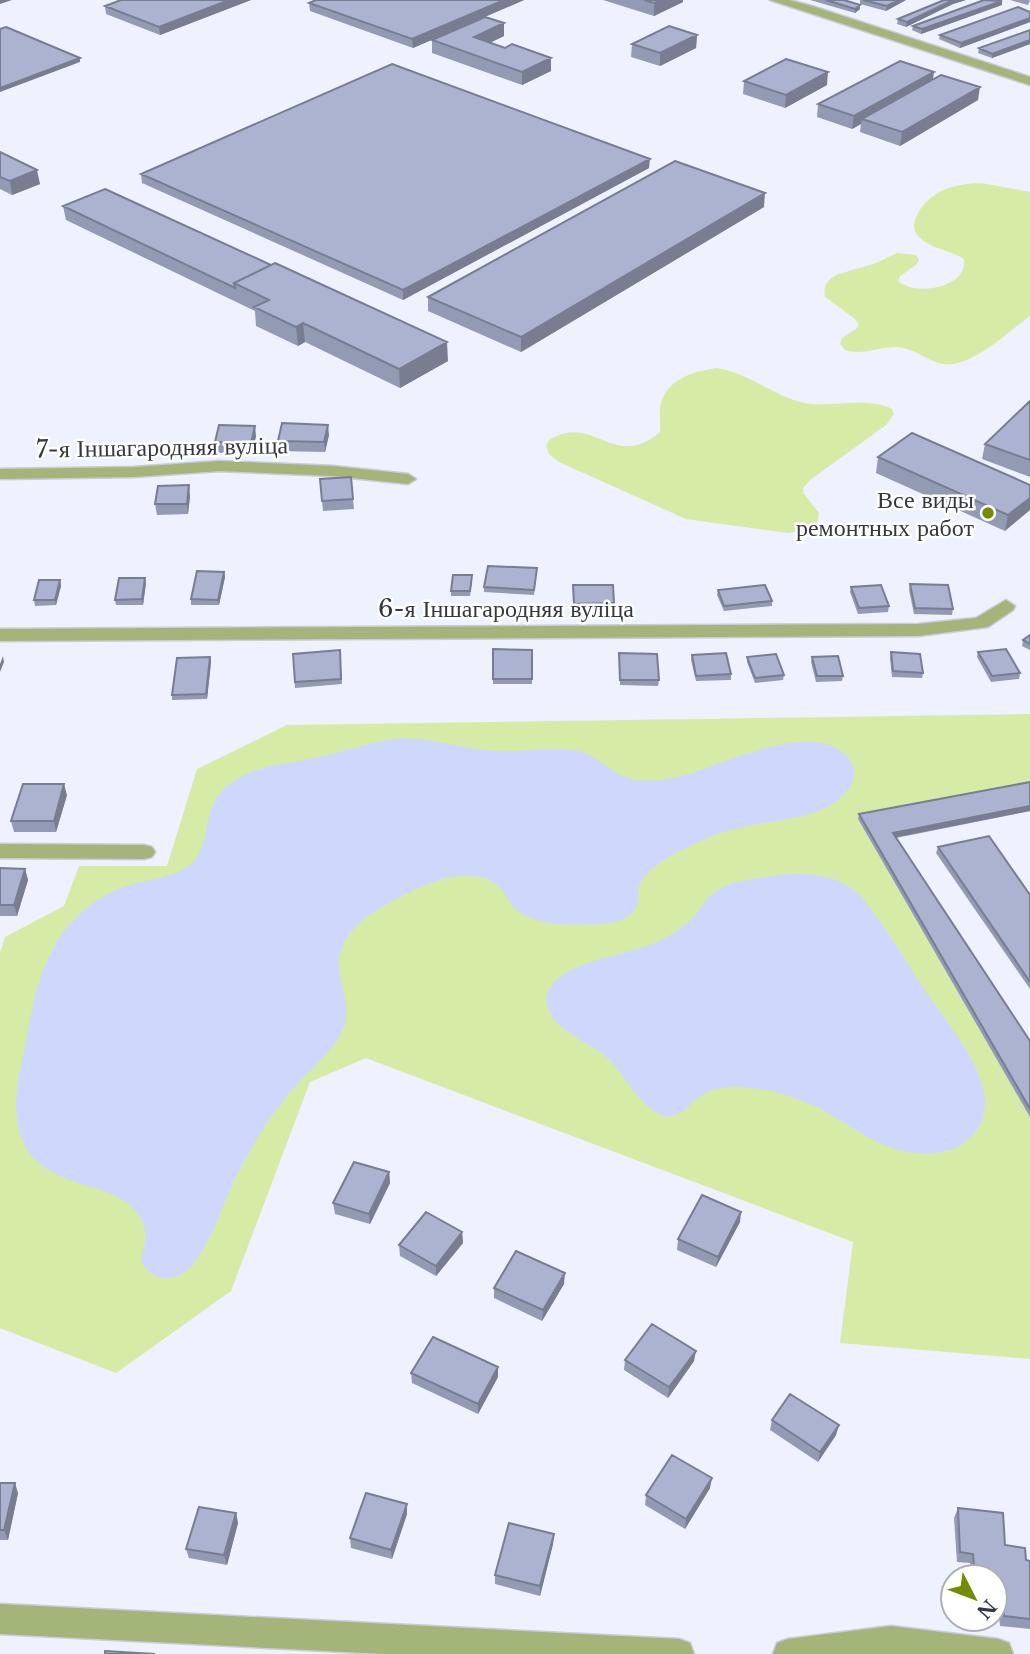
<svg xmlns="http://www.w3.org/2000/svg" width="1030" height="1654" viewBox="0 0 1030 1654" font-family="'Libre Baskerville',serif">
  <rect width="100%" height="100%" fill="#eef1fe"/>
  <path fill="#d6eba5" d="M 981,183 L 1030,192 L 1030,316 C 1009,331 970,369 943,364 C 927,361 914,348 898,347 C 879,346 863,356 845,350 L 840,344 L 842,338 L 856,329 L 859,324 L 854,318 L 825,297 C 823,285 827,281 836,275 L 876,263 L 897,253 L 916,255 L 919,259 L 917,264 L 900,276 L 898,281 C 915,297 968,288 964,259 C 950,250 931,249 919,237 C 913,231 913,224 916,217 C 929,190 953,184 981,183 Z
    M 717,368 C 749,373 773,396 804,403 C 832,408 867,396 892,409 L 894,414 L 886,425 L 810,480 L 803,488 L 804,494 L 819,513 L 817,525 L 809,530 L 788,533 L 686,519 L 559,462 L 549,454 L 546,446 L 549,440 C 593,412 614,472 660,432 C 661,424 659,416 660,408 C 664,380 693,371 717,368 Z
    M 1030,714 L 1030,787 L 858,819 L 1030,1117 L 1030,1359 L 840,1343 L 853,1242 L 366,1058 L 310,1082 L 231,1291 L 116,1373 L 0,1328 L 0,953 L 5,937 L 64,906 L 79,866 L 167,866 L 197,769 L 287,725 Z"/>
  <path fill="#cfd8fc" d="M 403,738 C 436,739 468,750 501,751 C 526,752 553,746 578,751 C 601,757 614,778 639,780 C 657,781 675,779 692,773 C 729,761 822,717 851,761 C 857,771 855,781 848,790 C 825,820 776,819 742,827 C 727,830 713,835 699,842 C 680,850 654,863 642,880 C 636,888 640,893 638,902 C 634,918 617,923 602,924 C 576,925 541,927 519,912 C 510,906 508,896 500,888 C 469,857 410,891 380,908 C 359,920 336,943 339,969 C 342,990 351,1007 343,1029 C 337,1046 322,1058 310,1071 C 278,1102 256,1137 236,1177 C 222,1204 209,1253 186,1271 C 169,1284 153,1279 141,1262 C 142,1253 147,1240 145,1231 C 132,1164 13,1210 16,1100 C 17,1082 22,1064 25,1047 C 37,980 48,922 116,890 C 139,879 171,880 191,864 C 210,848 203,815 218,796 C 243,764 284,765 320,757 C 348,750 374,741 403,738 Z
    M 787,874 C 815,873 837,876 859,894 C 883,922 902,955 922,986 C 943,1018 976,1054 984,1092 C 988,1113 981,1130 964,1143 C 947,1155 922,1155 902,1151 C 876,1145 854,1128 831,1115 C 804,1099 773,1089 740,1087 C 729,1087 714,1087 704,1094 C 687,1105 688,1114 665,1117 C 637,1106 627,1076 606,1057 C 589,1042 552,1030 547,1005 C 540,965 624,955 650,945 C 666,938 683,929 694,916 C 702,906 708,895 720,889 C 739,878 765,878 787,874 Z"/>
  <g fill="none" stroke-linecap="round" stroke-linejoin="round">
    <defs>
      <path id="minor" d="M 770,0 L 789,0 L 812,6 L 1030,77 L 1030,85 Z
        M 219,461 L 333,466 L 408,474 L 416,479 L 408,484 L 333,476 L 219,471 L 134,477 L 0,479 L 0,469 L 134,467 Z
        M 1006,600 L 1015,606 L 1013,610 L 988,627 L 918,636 L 0,641 L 0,629 L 918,624 L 976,618 Z
        M 0,844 L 144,845 L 152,847 L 155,852 L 152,857 L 144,859 L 0,858 Z
        M 0,1604 L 679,1639 L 690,1643 L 694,1654 L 384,1654 L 0,1634 Z
        M 891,1626 L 998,1639 L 1009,1643 L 1013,1654 L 773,1654 L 777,1643 L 788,1639 Z"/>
    </defs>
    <use href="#minor" stroke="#c9ccd9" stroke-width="3"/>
    <use href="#minor" fill="#a3b579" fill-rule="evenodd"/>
  </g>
  <path fill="#939ab4" d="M 251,0 L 160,35 L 106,14 L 105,6 Z
    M 316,0 L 524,0 L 413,48 L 310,11 L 309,3 Z
    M 603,0 L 683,0 L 683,2 L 654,16 Z
    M 810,0 L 844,0 L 860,9 L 855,13 Z
    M 860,0 L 906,0 L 886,11 L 860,4 Z
    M 944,0 L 966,0 L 953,4 L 906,27 L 897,24 L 898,19 Z
    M 1010,0 L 1030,0 L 1028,5 Z
    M 1002,5 L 921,34 L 912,30 L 913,26 Z
    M 1030,12 L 1030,22 L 960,48 L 939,39 L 940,35 Z
    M 504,23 L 504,36 L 490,43 L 551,71 L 522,85 L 432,53 L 432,40 Z
    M 1030,30 L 1030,44 L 992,58 L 978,53 L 979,48 Z
    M 697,35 L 696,48 L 660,66 L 631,57 L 632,44 Z
    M 933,79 L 978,100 L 900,146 L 860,132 L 861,124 L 852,129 L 817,117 L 818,104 Z
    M 744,81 L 827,85 L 785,108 L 743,94 Z
    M 0,152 L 40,184 L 12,195 L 0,189 Z
    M 649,168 L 403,300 L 142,183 L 141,174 Z
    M 63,206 L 448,361 L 400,388 L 305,342 L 298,346 L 256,326 L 255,311 L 66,220 Z
    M 764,207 L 521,352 L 428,311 L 428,297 Z
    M 1030,401 L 1030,477 L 982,459 L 985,444 Z
    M 329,435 L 325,452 L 279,451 L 278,441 Z
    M 256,436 L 252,453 L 216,453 L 215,442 Z
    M 878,457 L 1030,485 L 1005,531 L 876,473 Z
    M 351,477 L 354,509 L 323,511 L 320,479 Z
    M 190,496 L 188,514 L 157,515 L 155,504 Z
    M 537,568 L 534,595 L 484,592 L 484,587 Z
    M 224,572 L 225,577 L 219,605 L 191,605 L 191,599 Z
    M 60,580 L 61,586 L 56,605 L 35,606 L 34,600 Z
    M 472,581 L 470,596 L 451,596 L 451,591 Z
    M 146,583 L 143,605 L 116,605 L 115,600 Z
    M 910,584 L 953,609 L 952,615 L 914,614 L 909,590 Z
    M 573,585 L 614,603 L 614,609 L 574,609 Z
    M 851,587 L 889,606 L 888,612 L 858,614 L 850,592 Z
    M 718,590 L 772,601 L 772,606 L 724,611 L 717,595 Z
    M 1030,635 L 1030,650 L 1022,646 L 1023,640 Z
    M 493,649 L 532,650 L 532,684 L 493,684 Z
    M 340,650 L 342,684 L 295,688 L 293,654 Z
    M 891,652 L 923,673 L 922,678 L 892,677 L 890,658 Z
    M 978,652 L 1020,673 L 1019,679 L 991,682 L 977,657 Z
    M 692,655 L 731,674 L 731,680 L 696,681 L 691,660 Z
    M 210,657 L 211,662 L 207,699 L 172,700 L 172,695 Z
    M 747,657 L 784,675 L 783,680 L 755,683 L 747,662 Z
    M 812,657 L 843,676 L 842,681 L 816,682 L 811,662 Z
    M 619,659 L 659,680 L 658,686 L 620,685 Z
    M 1030,782 L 1030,811 L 896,838 L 1030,1041 L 1030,1117 L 858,819 L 859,814 Z
    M 67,795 L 56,832 L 14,832 L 11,821 Z
    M 938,847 L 1030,895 L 1030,989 L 936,853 Z
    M 0,868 L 25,869 L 28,880 L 17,916 L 0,916 Z
    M 389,1172 L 390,1183 L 370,1224 L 335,1214 L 333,1203 Z
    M 740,1222 L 716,1267 L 677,1250 L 678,1239 Z
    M 462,1232 L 463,1243 L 436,1276 L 400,1256 L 399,1245 Z
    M 564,1284 L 542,1321 L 494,1298 L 494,1288 Z
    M 625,1360 L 694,1361 L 668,1398 L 624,1370 Z
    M 411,1373 L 498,1377 L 478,1414 L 412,1383 Z
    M 772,1420 L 836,1435 L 818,1462 L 770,1430 Z
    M 0,1483 L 18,1493 L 8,1540 L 0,1540 Z
    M 710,1488 L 685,1529 L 645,1505 L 646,1495 Z
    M 407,1504 L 407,1514 L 392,1559 L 351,1548 L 350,1538 Z
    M 958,1508 L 1005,1545 L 1026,1560 L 1030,1561 L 1030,1629 L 1000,1626 L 997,1594 L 995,1593 L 995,1577 L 970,1577 L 970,1563 L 957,1562 L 954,1518 Z
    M 236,1513 L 238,1523 L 227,1565 L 189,1558 L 186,1549 Z
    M 554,1534 L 553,1544 L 540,1596 L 495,1584 L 495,1575 Z"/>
  <path fill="#787d92" d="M 0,0 L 12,0 L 0,4 Z
    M 229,0 L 251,0 L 160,35 L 159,27 Z
    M 504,0 L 524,0 L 413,48 L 412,39 Z
    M 661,0 L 683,0 L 683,2 L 654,16 L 654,3 Z
    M 899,0 L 906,0 L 886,11 L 887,6 Z
    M 953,0 L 966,0 L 953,4 L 906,27 L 907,22 Z
    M 1002,1 L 1002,5 L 921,34 L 922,29 Z
    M 860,5 L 860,9 L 855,13 L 855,9 Z
    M 1030,18 L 1030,22 L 960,48 L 961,43 Z
    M 504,23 L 504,36 L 474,50 L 474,37 Z
    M 697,35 L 696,48 L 660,66 L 660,53 Z
    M 1030,40 L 1030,44 L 992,58 L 992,54 Z
    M 80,58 L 80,62 L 0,92 L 0,88 Z
    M 551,58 L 551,71 L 522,85 L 522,72 Z
    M 828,72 L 827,85 L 785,108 L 786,95 Z
    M 934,72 L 932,86 L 862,119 L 861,124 L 852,129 L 854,116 Z
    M 980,87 L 978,100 L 900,146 L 902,132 Z
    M 650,159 L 649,168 L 403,300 L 403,290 Z
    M 37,170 L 40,184 L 12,195 L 10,181 Z
    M 765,193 L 764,207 L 521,352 L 521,337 Z
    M 303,323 L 305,342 L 298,346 L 296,327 Z
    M 447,342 L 448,361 L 400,388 L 399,369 Z
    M 328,425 L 329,435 L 325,452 L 324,442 Z
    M 255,426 L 256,436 L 252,453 L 251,443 Z
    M 189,485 L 190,496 L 188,514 L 187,504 Z
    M 1030,498 L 1030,510 L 1005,531 L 1008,515 Z
    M 224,572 L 225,577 L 219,605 L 218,600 Z
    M 145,578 L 146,583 L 143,605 L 142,599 Z
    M 60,580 L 61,586 L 56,605 L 55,600 Z
    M 3,656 L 4,662 L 0,672 L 0,664 Z
    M 210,657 L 211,662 L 207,699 L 206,694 Z
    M 64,784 L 67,795 L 56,832 L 54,821 Z
    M 1030,806 L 1030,811 L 892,838 L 893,833 Z
    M 25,869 L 28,880 L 17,916 L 14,905 Z
    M 389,1172 L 390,1183 L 370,1224 L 369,1214 Z
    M 741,1212 L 740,1222 L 716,1267 L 718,1257 Z
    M 462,1232 L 463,1243 L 436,1276 L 436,1266 Z
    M 565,1273 L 564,1284 L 542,1321 L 543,1310 Z
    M 696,1351 L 694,1361 L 668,1398 L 669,1387 Z
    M 498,1367 L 498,1377 L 478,1414 L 478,1404 Z
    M 839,1425 L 836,1435 L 818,1462 L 820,1452 Z
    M 712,1478 L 710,1488 L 685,1529 L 686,1519 Z
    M 15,1483 L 18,1493 L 8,1540 L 4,1530 Z
    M 407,1504 L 407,1514 L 392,1559 L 391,1550 Z
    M 236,1513 L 238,1523 L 227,1565 L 224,1555 Z
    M 554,1534 L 553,1544 L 540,1596 L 540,1586 Z"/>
  <path fill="#abb3d1" stroke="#787d92" stroke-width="2" d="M 121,0 L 229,0 L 159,27 L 105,6 Z
    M 316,0 L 504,0 L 412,39 L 309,3 Z
    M 644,0 L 661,0 L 654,3 Z
    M 826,0 L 844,0 L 860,5 L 855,9 Z
    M 863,0 L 899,0 L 887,6 Z
    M 944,0 L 953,0 L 907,22 L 898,19 Z
    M 984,0 L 1002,1 L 922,29 L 913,26 Z
    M 1018,7 L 1030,12 L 1030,18 L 961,43 L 940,35 Z
    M 485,17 L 504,23 L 474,37 L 505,48 L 512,44 L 551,58 L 522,72 L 432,40 Z
    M 669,26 L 697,35 L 660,53 L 632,44 Z
    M 6,27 L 80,58 L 0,88 L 0,29 Z
    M 1030,30 L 1030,40 L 992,54 L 979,48 Z
    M 786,59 L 828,72 L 786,95 L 744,81 Z
    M 900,61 L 934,72 L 854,116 L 818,104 Z
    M 392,64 L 650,159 L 403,290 L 141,174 Z
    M 941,75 L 980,87 L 902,132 L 862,119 Z
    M 0,152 L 37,170 L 10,181 L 0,177 Z
    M 675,161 L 765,193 L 521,337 L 428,297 Z
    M 105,189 L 271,265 L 234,283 L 235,288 L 63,206 Z
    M 275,263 L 447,342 L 399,369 L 303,323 L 296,327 L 254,307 L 269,300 L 234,283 Z
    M 1030,401 L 1030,460 L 985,444 Z
    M 282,423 L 328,425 L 324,442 L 278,441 Z
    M 219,425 L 255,426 L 251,443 L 215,442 Z
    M 912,433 L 1030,485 L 1030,498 L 1008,515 L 878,457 Z
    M 351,477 L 353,499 L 322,501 L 320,479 Z
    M 189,485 L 187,504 L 155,504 L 158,486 Z
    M 488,566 L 537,568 L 534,590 L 484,587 Z
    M 197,571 L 224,572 L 218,600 L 191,599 Z
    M 453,575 L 472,575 L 470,591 L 451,591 Z
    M 119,578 L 145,578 L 142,599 L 115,600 Z
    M 39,580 L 60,580 L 55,600 L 34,600 Z
    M 910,584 L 948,585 L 953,609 L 915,608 Z
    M 573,585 L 613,585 L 614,603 L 574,604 Z
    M 765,585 L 772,601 L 724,606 L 718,590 Z
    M 881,585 L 889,606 L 859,608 L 851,587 Z
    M 1030,635 L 1030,644 L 1023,640 Z
    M 493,649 L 532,650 L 532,679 L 493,679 Z
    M 1006,649 L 1020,673 L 992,676 L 978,652 Z
    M 340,650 L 341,679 L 295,682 L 293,654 Z
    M 891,652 L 920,654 L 923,673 L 893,671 Z
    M 619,653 L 657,654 L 659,680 L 620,680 Z
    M 726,653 L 731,674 L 696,676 L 692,655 Z
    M 776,654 L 784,675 L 755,678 L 747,657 Z
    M 838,656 L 843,676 L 817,676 L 812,657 Z
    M 210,657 L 206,694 L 172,695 L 177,658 Z
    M 1030,782 L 1030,806 L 893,833 L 1030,1041 L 1030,1109 L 859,814 Z
    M 23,784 L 64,784 L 54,821 L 11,821 Z
    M 989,836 L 1030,895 L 1030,982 L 938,847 Z
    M 0,868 L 25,869 L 14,905 L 0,905 Z
    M 354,1162 L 389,1172 L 369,1214 L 333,1203 Z
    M 702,1195 L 741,1212 L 718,1257 L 678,1239 Z
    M 426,1212 L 462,1232 L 436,1266 L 399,1245 Z
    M 516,1251 L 565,1273 L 543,1310 L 494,1288 Z
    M 652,1324 L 696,1351 L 669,1387 L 625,1360 Z
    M 433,1337 L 498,1367 L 478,1404 L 411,1373 Z
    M 790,1394 L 839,1425 L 820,1452 L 772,1420 Z
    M 672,1455 L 712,1478 L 686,1519 L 646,1495 Z
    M 0,1483 L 15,1483 L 4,1530 L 0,1530 Z
    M 366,1493 L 407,1504 L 391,1550 L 350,1538 Z
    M 199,1507 L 236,1513 L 224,1555 L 186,1549 Z
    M 958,1508 L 1003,1513 L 1005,1545 L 1025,1548 L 1026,1560 L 1030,1561 L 1030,1619 L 1004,1616 L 1001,1584 L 995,1584 L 995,1577 L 975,1577 L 973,1554 L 960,1552 Z
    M 509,1523 L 554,1534 L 540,1586 L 495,1575 Z
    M 105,1651 L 155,1654 L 105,1654 Z"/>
  <circle fill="#738c03" stroke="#fff" stroke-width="2.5" cx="988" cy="513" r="7"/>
  <g text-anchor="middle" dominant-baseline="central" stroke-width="5" stroke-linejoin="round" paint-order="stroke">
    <g font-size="24" fill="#353844" stroke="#fff">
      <text transform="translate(162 447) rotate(-1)">7-я Іншагародняя вуліца</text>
      <text x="506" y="608">6-я Іншагародняя вуліца</text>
    </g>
    <g font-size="24" fill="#353844" stroke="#fff" text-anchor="end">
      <text x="974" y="499">Все виды<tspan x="974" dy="28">ремонтных работ</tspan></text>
    </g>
  </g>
  <g transform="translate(974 1598) rotate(132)"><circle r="33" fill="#ffffff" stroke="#aeafb4" stroke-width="2"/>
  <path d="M0-5L12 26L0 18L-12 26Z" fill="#738c03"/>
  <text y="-10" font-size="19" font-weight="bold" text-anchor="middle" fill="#353844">N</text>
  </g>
</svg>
